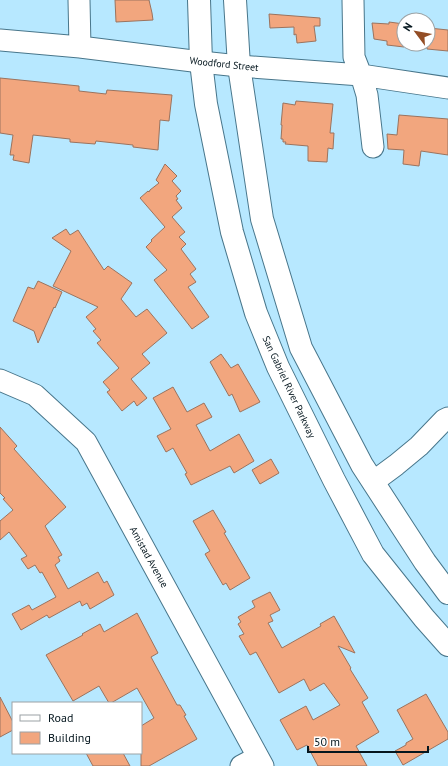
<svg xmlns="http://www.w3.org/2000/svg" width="448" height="766" viewBox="0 0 448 766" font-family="'PT Sans',sans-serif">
  <rect width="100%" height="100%" fill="#b7e8ff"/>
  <path fill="#f2a67e" stroke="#9b735e" d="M 115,0 L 149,0 L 152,13 L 153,20 L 116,22 Z
    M 269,14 L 320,18 L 320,26 L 314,26 L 316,41 L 297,43 L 296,34 L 294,35 L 294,27 L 270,28 Z
    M 389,22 L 404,24 L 404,47 L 387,45 L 387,41 L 374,39 L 372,23 L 389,24 Z
    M 429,28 L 448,30 L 448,51 L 427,49 Z
    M 0,78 L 79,86 L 79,91 L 106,94 L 107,90 L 172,95 L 169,121 L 160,120 L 158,150 L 133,147 L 133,145 L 96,141 L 95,144 L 70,142 L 70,139 L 33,135 L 29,163 L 13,160 L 14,155 L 10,155 L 13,135 L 0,133 Z
    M 296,101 L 333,104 L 330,133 L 334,133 L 333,149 L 328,148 L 327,162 L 308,161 L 308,146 L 285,144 L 286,142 L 283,142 L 283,139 L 281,139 L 282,125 L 281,125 L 283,103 L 295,105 Z
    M 399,115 L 448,119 L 448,155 L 421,151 L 419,166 L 403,164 L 404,150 L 388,149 L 387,134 L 397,135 Z
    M 165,164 L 177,176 L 172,181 L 181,191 L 176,196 L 178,199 L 176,200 L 182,208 L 172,217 L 185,232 L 179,237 L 186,244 L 181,249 L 196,269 L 190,274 L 196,282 L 188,287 L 209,317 L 192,329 L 154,280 L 167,270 L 146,247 L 152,241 L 151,240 L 165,227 L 140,198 L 148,191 L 149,192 L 150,190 L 159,183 L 156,180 Z
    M 66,229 L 70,235 L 78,230 L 104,270 L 108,266 L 132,283 L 121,299 L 136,317 L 147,309 L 167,333 L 142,354 L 150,363 L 131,379 L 147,398 L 137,406 L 134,401 L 122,411 L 107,392 L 110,390 L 103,382 L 119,368 L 97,343 L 101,340 L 93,331 L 96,329 L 86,317 L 98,307 L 53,286 L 71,251 L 52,238 Z
    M 38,281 L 62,292 L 55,308 L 54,307 L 38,343 L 34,331 L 13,321 L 28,287 L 34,289 Z
    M 221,354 L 231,368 L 238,364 L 260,402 L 240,412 L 232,394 L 229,396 L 210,362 Z
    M 173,387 L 187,412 L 204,403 L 212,417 L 196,425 L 210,451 L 239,434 L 254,461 L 234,473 L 230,466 L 191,485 L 185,474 L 187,473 L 173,448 L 166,452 L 157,436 L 171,429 L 153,398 Z
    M 0,427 L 17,446 L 14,449 L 66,507 L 45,526 L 62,555 L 58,557 L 60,561 L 55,565 L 68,589 L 98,572 L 104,583 L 107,581 L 114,595 L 90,609 L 87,603 L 82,606 L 80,601 L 49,618 L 47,615 L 21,630 L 12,614 L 29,605 L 32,610 L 56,597 L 42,572 L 40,573 L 35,565 L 28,569 L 21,559 L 27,556 L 9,532 L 0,540 L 0,521 L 13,510 L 3,499 L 5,498 L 0,493 Z
    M 271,459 L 279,473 L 260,484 L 252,470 Z
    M 213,510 L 226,532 L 224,533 L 250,578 L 230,590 L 226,583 L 223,585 L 205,554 L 210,551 L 193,521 Z
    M 270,592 L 280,610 L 270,615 L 273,621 L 268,623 L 282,648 L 321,626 L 320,624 L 334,616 L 355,653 L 338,646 L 351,668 L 350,669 L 368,698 L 362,702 L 379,732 L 356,746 L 367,766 L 318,766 L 307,745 L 297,750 L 280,720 L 306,706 L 313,720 L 340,705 L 324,683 L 310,691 L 304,679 L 279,693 L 256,652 L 250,655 L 239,636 L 244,634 L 238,624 L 241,622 L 238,617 L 255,607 L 252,601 Z
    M 137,613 L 158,653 L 151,657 L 177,705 L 180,705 L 186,715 L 184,716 L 197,739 L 149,766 L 141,766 L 141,726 L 154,718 L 137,688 L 111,703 L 109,703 L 99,686 L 73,701 L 46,655 L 83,635 L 82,634 L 100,624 L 104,632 Z
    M 426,694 L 448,732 L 448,739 L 403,765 L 395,751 L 406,745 L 406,743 L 413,739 L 397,710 Z
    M 0,697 L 13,722 L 13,730 L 0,737 Z
    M 86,753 L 123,753 L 130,766 L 93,766 Z"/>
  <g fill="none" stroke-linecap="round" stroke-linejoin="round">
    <defs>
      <path id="minor" d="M 79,0 L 80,47
        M 353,0 L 354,57 L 361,75 L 367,95 L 373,147
        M 0,40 L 80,47 L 201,62 L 239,66 L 361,75 L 448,88
        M 0,380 L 35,395 L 86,442 L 263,766
        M 373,482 L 396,465 L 419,446 L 444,420 L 448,418
        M 241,766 L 258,757"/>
      <path id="major" d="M 199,0 L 201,62 L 206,104 L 232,232 L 256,313 L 278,367 L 334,480 L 373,554 L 424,618 L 448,645
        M 235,0 L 239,66 L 262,219 L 301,348 L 362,465 L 425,562 L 448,593"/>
    </defs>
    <use href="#minor" stroke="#48768b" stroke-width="23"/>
    <use href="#major" stroke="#48768b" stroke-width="24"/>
    <use href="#minor" stroke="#fff" stroke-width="21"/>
    <use href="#major" stroke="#fff" stroke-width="22"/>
  </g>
  <g text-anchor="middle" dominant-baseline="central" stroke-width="3.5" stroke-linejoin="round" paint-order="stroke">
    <g font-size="10" fill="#04161e" stroke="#fff">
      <text transform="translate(224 64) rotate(6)">Woodford Street</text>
      <text transform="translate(289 387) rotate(65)">San Gabriel River Parkway</text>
      <text transform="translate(149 557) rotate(61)">Amistad Avenue</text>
    </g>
  </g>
  <rect x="12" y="702" width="130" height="52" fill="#ffffff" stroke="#9ba2a5"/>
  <rect x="20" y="715" width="20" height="6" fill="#ffffff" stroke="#9ba2a5"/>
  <text x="48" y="722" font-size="12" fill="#04161e">Road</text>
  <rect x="20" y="732" width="20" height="12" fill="#f2a67e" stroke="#9ba2a5"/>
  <text x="48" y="742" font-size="12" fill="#04161e">Building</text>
  <g transform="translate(416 32) rotate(302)"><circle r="19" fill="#ffffff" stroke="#9ba2a5"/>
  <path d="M0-3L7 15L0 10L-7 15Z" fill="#934d25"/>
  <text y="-6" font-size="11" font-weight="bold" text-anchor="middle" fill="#04161e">N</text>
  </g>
  <path d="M308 746v6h120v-6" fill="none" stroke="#04161e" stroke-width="2"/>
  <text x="314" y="746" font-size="12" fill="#04161e" stroke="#ffffff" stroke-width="3" paint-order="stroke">50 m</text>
</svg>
